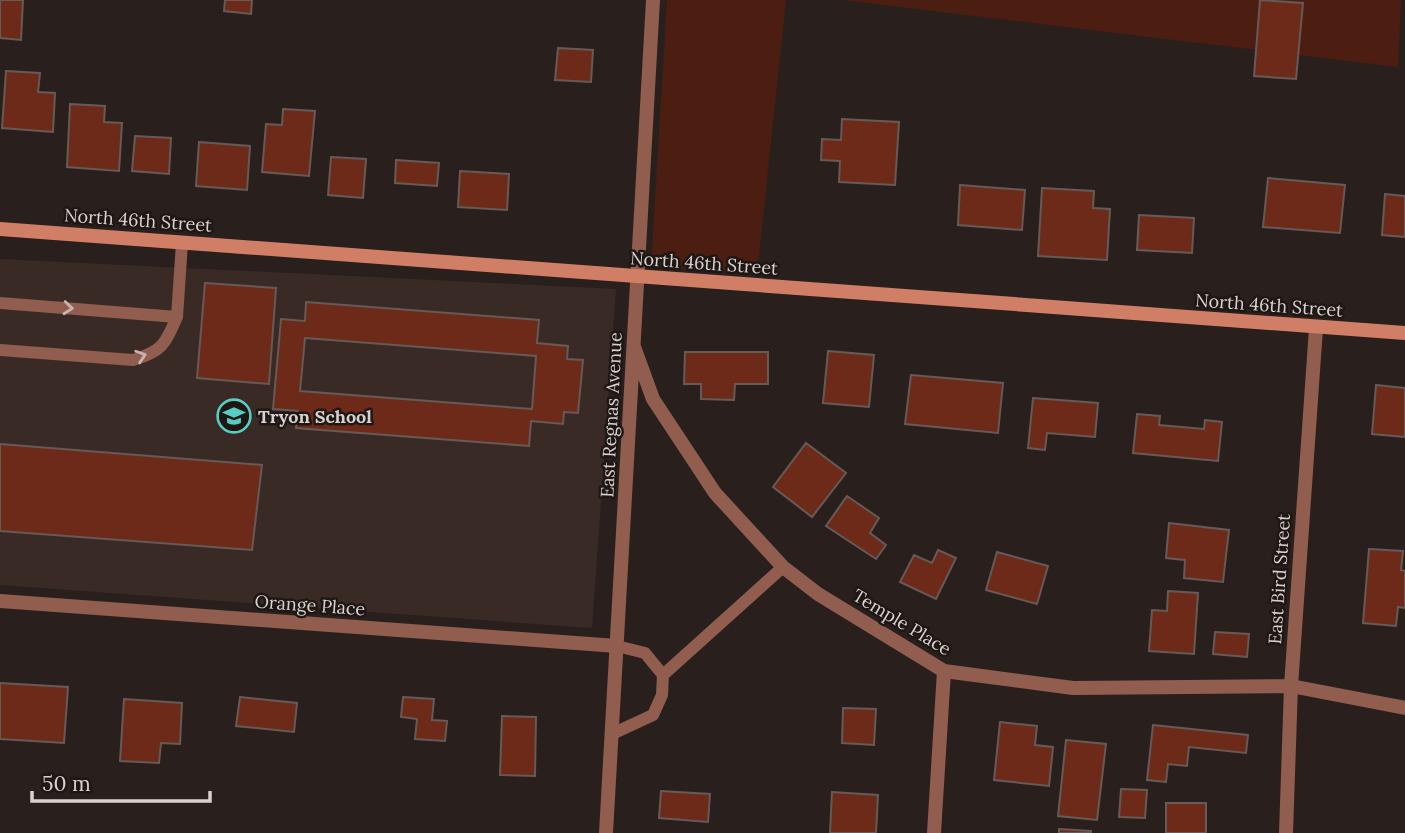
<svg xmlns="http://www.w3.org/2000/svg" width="1405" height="833" viewBox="0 0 1405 833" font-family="Lora,serif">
  <rect width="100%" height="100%" fill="#29201e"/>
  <path fill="#392a26" d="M 0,259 L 616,289 L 592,628 L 0,585 Z"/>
  <path fill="#4b1e11" d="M 667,0 L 786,0 L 757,274 L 651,266 Z
    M 843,0 L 1401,0 L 1398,67 Z"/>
  <path fill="#6d2a18" stroke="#655a57" stroke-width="2" fill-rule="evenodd" d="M 0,0 L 23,0 L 21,40 L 0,38 Z
    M 225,0 L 252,0 L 251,14 L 224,11 Z
    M 1260,0 L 1303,3 L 1296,79 L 1254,76 Z
    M 558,48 L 593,50 L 591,82 L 555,80 Z
    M 6,71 L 40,73 L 38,92 L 55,93 L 53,132 L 2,128 Z
    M 70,104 L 105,106 L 104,122 L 122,123 L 119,171 L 67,167 Z
    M 283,109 L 315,111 L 309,176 L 262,172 L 266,124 L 282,125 Z
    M 842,119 L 899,122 L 895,185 L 839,182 L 840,161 L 821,160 L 822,139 L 841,140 Z
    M 135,136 L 171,138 L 169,174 L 132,171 Z
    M 199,142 L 250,146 L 247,190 L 196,186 Z
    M 331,157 L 366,159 L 363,198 L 328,195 Z
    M 396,160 L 439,163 L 437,186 L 395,183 Z
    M 460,171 L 509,174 L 507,210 L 458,207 Z
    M 1268,178 L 1345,185 L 1340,233 L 1263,227 Z
    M 960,185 L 1025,190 L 1022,230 L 958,225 Z
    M 1042,188 L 1094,191 L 1093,208 L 1110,209 L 1107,260 L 1038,256 Z
    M 1385,194 L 1405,196 L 1405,237 L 1382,235 Z
    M 1139,215 L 1194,218 L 1192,253 L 1137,250 Z
    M 205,283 L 276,288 L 269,384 L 197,378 Z
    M 306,302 L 539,320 L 537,343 L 568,346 L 567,359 L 583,360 L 578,413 L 564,412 L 563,424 L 531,421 L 529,446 L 296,428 L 298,411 L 273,409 L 281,319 L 305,321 ZM 305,338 L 536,356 L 532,409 L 300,391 Z
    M 828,351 L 874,355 L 869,407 L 823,403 Z
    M 685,352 L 768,352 L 768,384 L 735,384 L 734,400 L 701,399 L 701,384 L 684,384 Z
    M 911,375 L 1003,383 L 998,433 L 905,424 Z
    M 1376,385 L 1405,388 L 1405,437 L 1372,434 Z
    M 1033,398 L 1098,403 L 1095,437 L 1047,433 L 1045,450 L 1028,448 Z
    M 1137,414 L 1160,416 L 1159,425 L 1204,429 L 1205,420 L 1222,422 L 1218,461 L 1133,453 Z
    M 806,443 L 846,473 L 812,517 L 773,487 Z
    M 0,444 L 262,465 L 252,550 L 0,531 Z
    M 847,496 L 879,518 L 870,533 L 886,545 L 876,559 L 826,526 Z
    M 1169,523 L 1229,530 L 1223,582 L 1184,578 L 1185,560 L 1166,558 Z
    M 1369,549 L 1403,551 L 1401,570 L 1405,571 L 1405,608 L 1398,607 L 1396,626 L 1363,623 Z
    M 938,550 L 956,558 L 936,599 L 900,582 L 914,555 L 932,563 Z
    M 997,552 L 1048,566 L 1037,604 L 986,590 Z
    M 1168,591 L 1198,593 L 1194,654 L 1149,651 L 1152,610 L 1167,611 Z
    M 1215,632 L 1249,634 L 1247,657 L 1213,654 Z
    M 0,683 L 68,687 L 64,743 L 0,739 Z
    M 240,697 L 297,703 L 294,732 L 236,726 Z
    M 403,697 L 434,699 L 432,720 L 447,721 L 445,741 L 415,739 L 417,719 L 401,717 Z
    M 124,699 L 182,703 L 180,744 L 161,743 L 159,763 L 120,761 Z
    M 843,708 L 876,709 L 874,745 L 842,743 Z
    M 502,716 L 536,717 L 535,776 L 500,775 Z
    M 1000,722 L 1037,726 L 1035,745 L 1053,747 L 1049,786 L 994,780 Z
    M 1153,725 L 1248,735 L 1246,753 L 1189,747 L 1187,766 L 1168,764 L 1166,782 L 1147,780 Z
    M 1066,740 L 1106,744 L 1097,820 L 1058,816 Z
    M 1121,789 L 1147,790 L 1145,818 L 1119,817 Z
    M 661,791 L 710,794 L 708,822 L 659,818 Z
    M 832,792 L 878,795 L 876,833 L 830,833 Z
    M 1166,803 L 1206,803 L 1206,833 L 1166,833 Z
    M 1059,829 L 1091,831 L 1091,833 L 1059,833 Z"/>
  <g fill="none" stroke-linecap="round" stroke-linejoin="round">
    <path stroke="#915d4f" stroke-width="12" d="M 0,303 L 177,317 L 182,243
      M 0,350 L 133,360 C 163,351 165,344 177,317
      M 663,675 L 783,567
      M 612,734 L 653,715 L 662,695 L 663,675 L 645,653 L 617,646"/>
    <path stroke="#915d4f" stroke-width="14" d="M 634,347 L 653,399 L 715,493 L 783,567 L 818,594 L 944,671 L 1073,688 L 1291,686 L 1405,708
      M 0,601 L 617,646
      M 606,833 L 653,0
      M 934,833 L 944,671
      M 1286,833 L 1291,686 L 1316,328"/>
    <path stroke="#d17e67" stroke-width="14" d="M 0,229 L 1405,333"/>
  </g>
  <defs><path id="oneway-chevron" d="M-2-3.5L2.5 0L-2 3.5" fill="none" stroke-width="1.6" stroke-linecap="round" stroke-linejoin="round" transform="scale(1.75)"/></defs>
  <g stroke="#c6b4af">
    <use href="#oneway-chevron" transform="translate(68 308) rotate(5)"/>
    <use href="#oneway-chevron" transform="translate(141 356) rotate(-18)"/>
  </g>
  <defs>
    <symbol id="school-ring" viewBox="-11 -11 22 22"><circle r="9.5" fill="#1f1714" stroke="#57cec2" stroke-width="1.5"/><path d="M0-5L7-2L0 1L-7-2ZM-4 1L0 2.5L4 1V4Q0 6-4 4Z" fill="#57cec2"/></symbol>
  </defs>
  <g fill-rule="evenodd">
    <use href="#school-ring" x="215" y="397" width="38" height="38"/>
  </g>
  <g text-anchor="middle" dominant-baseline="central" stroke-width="5" stroke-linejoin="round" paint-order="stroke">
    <g font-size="18" fill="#d7d1cf" stroke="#1f1714">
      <text transform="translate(138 220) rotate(4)">North 46th Street</text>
      <text transform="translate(704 263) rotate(4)">North 46th Street</text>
      <text transform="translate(1269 305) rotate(4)">North 46th Street</text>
      <text transform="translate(611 415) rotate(-87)">East Regnas Avenue</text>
      <text transform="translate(1279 579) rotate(-86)">East Bird Street</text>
      <text transform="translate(310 605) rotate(4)">Orange Place</text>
      <text transform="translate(902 622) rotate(31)">Temple Place</text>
    </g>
    <g font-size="18" font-weight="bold" fill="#d7d1cf" stroke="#1f1714" text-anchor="start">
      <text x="258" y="416">Tryon School</text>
    </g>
  </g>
  <path d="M32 791v10h178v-10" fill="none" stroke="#d7d1cf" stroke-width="3.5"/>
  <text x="42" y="791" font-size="21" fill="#d7d1cf" stroke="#1f1714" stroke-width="5" paint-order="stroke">50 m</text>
</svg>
